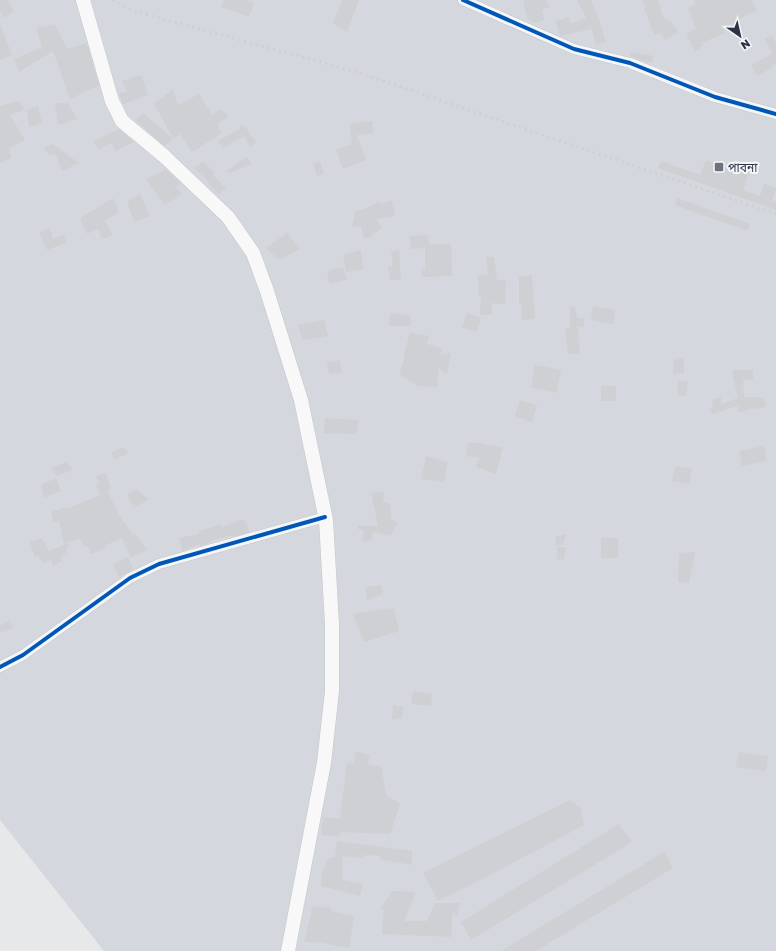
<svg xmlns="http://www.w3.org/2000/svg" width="776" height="951" viewBox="0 0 776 951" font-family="'Golos Text','Noto Sans Bengali',sans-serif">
  <rect width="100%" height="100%" fill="#e6e8ea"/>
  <path fill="#d4d7dd" d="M 0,0 L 776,0 L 776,951 L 104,951 L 0,820 Z"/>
  <path fill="#ced0d3" d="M 0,0 L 8,0 L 14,11 L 5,18 L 0,11 Z
    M 224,0 L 245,0 L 254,3 L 249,17 L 221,7 Z
    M 342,0 L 359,0 L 347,32 L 333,23 Z
    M 528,0 L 546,0 L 549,7 L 542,10 L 544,20 L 532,23 L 531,20 L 528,20 L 523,1 Z
    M 577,0 L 591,0 L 601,25 L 606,42 L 596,45 L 592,29 L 560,36 L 556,21 L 569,17 L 571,24 L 586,18 Z
    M 642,0 L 658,0 L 662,14 L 666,20 L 669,19 L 678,32 L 665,41 L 660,33 L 654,35 L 644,8 L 646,7 Z
    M 694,0 L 751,0 L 757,10 L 735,21 L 736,23 L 722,26 L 725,33 L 701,43 L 703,46 L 695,51 L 686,34 L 696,29 L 688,8 L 696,4 Z
    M 0,24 L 12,55 L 0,60 Z
    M 55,24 L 67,49 L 87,43 L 99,85 L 70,99 L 53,51 L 19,72 L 14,59 L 42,47 L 36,28 Z
    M 772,35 L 776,44 L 776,64 L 772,66 L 773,67 L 757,76 L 751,65 L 772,54 L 765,39 Z
    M 631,52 L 654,56 L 652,63 L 643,61 L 630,56 Z
    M 141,75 L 148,95 L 123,104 L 119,93 L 127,92 L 122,81 Z
    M 173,89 L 178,105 L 199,94 L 212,115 L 221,109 L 229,117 L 217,124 L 222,133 L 192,152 L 180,134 L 174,139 L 154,104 Z
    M 19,101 L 24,110 L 10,115 L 25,140 L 9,148 L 11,158 L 0,163 L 0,106 Z
    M 55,103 L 68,103 L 77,119 L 58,125 Z
    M 38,106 L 42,123 L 29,127 L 27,110 Z
    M 143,113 L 173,139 L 165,146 L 135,120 Z
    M 372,121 L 373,133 L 357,135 L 366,160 L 343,169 L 336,150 L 352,144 L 350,123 Z
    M 241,125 L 242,127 L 245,126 L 249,133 L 257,142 L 250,147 L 244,136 L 223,148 L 218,141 L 240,129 L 239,126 Z
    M 119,129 L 134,142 L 115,151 L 112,143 L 98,150 L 94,141 Z
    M 52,143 L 57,147 L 79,163 L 62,171 L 55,153 L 49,155 L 44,148 L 52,144 Z
    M 246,157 L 252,164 L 229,173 L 227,171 Z
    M 706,160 L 748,175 L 743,190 L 760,196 L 764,184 L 776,188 L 772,200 L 776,202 L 776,210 L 658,168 L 661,161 L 700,175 Z
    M 204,161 L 215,174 L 213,175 L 226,189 L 218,194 L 207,182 L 208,181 L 194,168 Z
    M 320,161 L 324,174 L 317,176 L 313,163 Z
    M 166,170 L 181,183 L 176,187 L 182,194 L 165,205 L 146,179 Z
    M 140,194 L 150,216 L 134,222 L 127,202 Z
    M 113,198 L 119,212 L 105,221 L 113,235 L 102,239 L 98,229 L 87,234 L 80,218 Z
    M 677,198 L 750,224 L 747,231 L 675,205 Z
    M 379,201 L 380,204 L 392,201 L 395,216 L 376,219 L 382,228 L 372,235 L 372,237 L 364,239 L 361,226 L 352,227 L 356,211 L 365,209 Z
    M 50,228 L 53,239 L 63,235 L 67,242 L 47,250 L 39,233 Z
    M 287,233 L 299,249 L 279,260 L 266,248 Z
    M 428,235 L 429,244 L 451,244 L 452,276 L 422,277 L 422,271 L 425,269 L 425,248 L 411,249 L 410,236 Z
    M 361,250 L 363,270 L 346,272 L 343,255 Z
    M 399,250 L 401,280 L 390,280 L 388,266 L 393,268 L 391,252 Z
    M 486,256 L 494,257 L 497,280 L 506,280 L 505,304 L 492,303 L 492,315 L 480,315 L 481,296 L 479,296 L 478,275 L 488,274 Z
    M 343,267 L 347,280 L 329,284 L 327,271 Z
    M 532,275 L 535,319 L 522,320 L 521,304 L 519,304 L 519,276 Z
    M 593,306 L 615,310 L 613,324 L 591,320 Z
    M 570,307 L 575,307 L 577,318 L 584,318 L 584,327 L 578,327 L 580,353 L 568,354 L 565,329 L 570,328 Z
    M 390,313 L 411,316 L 410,326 L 389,326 Z
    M 467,313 L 481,318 L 477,332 L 462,328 Z
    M 324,320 L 328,336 L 303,340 L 298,325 Z
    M 410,333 L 429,336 L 427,344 L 442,348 L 440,355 L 451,353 L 447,375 L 439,368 L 437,387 L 418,386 L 399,374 L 405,357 L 403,357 Z
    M 684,358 L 684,373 L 673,374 L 674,360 Z
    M 340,360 L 342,373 L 329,374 L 327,362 Z
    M 535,365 L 561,370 L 557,393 L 531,388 Z
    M 733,370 L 753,370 L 753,380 L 743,380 L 744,397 L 763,397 L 766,407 L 745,410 L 745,412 L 741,412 L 741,411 L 738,411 L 738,406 L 712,414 L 710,409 L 713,408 L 712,400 L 721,397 L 721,404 L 738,398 L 734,380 L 733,380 Z
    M 678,381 L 688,382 L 686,396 L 677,395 Z
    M 601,386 L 616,386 L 616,401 L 601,401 Z
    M 520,400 L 537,405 L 532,422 L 515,416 Z
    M 325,418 L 359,420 L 356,434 L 324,433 Z
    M 468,443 L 482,443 L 482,444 L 503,448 L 496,474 L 476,467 L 479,458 L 466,456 Z
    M 764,446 L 767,461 L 742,466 L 739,451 Z
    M 124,447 L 129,454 L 114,459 L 111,452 Z
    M 426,456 L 448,462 L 444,482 L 421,479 Z
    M 67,462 L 72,470 L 57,476 L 50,468 Z
    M 675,466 L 692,469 L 689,484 L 672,481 Z
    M 106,473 L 111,488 L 107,490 L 119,515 L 133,535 L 136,534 L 147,550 L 131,558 L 122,538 L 104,546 L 105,548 L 91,554 L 88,547 L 85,547 L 80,539 L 64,543 L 59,521 L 53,522 L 51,512 L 67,507 L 67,509 L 100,495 L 96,484 L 99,483 L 96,476 Z
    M 56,478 L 61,491 L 44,498 L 41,485 Z
    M 137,489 L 149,499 L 134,508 L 127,494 Z
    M 384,492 L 383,502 L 390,504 L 391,519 L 397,522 L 391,536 L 373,532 L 371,541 L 363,541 L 363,530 L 358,529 L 358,526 L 378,526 L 371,493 Z
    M 244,519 L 250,532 L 232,537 L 231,535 L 210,541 L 211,542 L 200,546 L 200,544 L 182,551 L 179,538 L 199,534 L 198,532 L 220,524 L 222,527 Z
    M 566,534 L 563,545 L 555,546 L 556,536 Z
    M 42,538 L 49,551 L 68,543 L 69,546 L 65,550 L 67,552 L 60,557 L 62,561 L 53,566 L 51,559 L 44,563 L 37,555 L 35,557 L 30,542 Z
    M 601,538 L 618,538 L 618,558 L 601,558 Z
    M 557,547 L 566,547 L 564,560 L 557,559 Z
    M 695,552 L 689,583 L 678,582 L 679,553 Z
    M 128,557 L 133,569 L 119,577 L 113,564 Z
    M 381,585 L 383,594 L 367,600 L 366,587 Z
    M 394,608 L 399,631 L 364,642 L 353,614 Z
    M 10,620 L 13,628 L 0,633 L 0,625 Z
    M 413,691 L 432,694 L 431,706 L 411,704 Z
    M 393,705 L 403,707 L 402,718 L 392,720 Z
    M 356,751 L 370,755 L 368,765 L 381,766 L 386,795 L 400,804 L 390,834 L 340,832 L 339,837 L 321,835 L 323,817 L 340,819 L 347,763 L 354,764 Z
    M 739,752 L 768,756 L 766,771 L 736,767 Z
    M 570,800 L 581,808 L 584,825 L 494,873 L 438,901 L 423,873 Z
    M 619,824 L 632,842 L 471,940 L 461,922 Z
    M 337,841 L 412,851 L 412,865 L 380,859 L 381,856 L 364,855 L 364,858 L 343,856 L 342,880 L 363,884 L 360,896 L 321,886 L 322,871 L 330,857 L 335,857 Z
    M 664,852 L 673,868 L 536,951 L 501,951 Z
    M 393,891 L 416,892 L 404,921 L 427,921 L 435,903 L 460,903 L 457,917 L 453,910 L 451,937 L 382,934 L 384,909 L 380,909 Z
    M 313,906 L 331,908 L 331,911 L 354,916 L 349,948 L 323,943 L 304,942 Z"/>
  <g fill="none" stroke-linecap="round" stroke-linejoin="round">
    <defs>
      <path id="minor" d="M 463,0 L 574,49 L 630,63 L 715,97 L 776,114
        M 0,667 L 23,655 L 130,578 L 159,564 L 325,517"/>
      <path id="secondary" d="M 83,0 L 112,101 L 122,121 L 164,156 L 228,217 L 253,253 L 267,291 L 301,400 L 326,520 L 332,624 L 332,691 L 324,763 L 288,951"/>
    </defs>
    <use href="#minor" stroke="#c4c6c8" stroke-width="11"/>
    <use href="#secondary" stroke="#c4c6c8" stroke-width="15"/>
    <use href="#minor" stroke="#f5f6f7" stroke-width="10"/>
    <use href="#secondary" stroke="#f8f8f8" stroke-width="14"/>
    <path stroke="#cecfd2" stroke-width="3" stroke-dasharray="2 4" stroke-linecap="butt" d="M 113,0 L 134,11 L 357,72 L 776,214"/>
    <defs>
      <path id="cycleway" d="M 463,0 L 574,49 L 630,63 L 715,97 L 776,114
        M 0,667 L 23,655 L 130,578 L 159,564 L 325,517"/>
    </defs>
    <use href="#cycleway" stroke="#f4f6f9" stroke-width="6"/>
    <use href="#cycleway" stroke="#0057b8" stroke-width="4"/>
  </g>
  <rect fill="#6c737f" stroke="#f4f6f9" stroke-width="1.5" x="714" y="162" width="10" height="10" rx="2"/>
  <g text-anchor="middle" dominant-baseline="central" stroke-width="4" stroke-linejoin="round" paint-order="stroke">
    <g font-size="12" fill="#2b3445" stroke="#f4f6f9" text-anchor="start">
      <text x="728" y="167">পাবনা</text>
    </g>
  </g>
  <g transform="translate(740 36) rotate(146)" stroke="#f4f6f9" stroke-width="3" paint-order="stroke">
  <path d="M0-3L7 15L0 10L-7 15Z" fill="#2b3445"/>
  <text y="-6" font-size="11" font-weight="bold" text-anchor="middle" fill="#2b3445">N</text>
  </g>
</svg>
